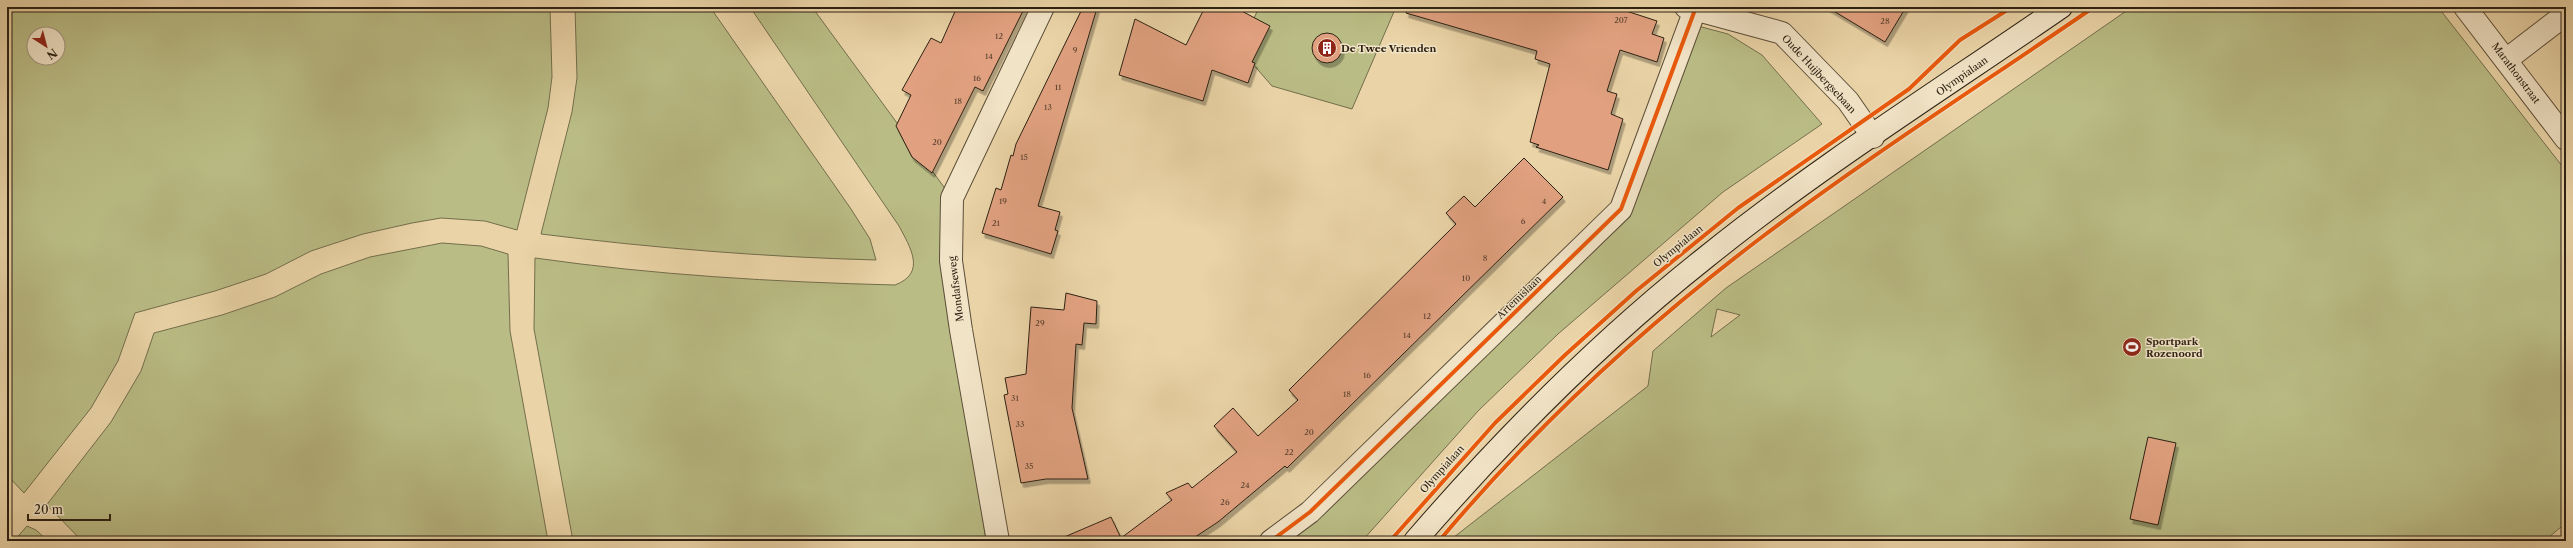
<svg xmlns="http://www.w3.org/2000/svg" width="2573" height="548" viewBox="0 0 2573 548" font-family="'Libre Caslon Text',serif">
  <defs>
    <filter id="shadow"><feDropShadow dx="2.5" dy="4.5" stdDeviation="0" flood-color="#0004"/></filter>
  </defs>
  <rect width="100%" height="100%" fill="#ead4a7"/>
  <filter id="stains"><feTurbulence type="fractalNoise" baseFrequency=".005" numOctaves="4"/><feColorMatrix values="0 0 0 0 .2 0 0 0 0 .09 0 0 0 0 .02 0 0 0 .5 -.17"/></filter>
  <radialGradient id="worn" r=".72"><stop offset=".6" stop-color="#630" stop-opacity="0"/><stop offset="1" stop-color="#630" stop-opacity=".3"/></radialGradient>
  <path fill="#babc85" stroke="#736e4c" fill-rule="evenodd" d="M 19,7 L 550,7 L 552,77 L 548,108 L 517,230 L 485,221 L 441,218 L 412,223 L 363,234 L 311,251 L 266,274 L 215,291 L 135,313 L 118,361 L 91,408 L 24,493 L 7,475 L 7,16 ZM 34,34 L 58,34 L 58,58 L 34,58 Z
    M 575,7 L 710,7 L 851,209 L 870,239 L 876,260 C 764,257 653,248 541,234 L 572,112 L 577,78 Z
    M 750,7 L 812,7 L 952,198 L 963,375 L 986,541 L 573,541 L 534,329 L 535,258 C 655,275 774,282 895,285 C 927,273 910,247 899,226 Z
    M 1259,7 L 1396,7 L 1352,109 L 1272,86 L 1252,63 L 1243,43 Z
    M 2132,7 L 2438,7 L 2566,171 L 2566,523 L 2544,541 L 1449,541 L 1648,386 L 1653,351 L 1726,288 ZM 1717,309 L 1740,315 L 1711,337 Z
    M 1698,26 L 1728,34 L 1762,55 L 1822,124 L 1723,192 L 1558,334 L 1479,410 L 1362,541 L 1289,541 L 1630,217 L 1636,194 Z
    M 442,243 L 481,246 L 508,254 L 510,331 L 548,541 L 82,541 L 50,508 L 45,507 L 111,422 L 141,371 L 154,333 L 222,315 L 275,297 L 321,274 L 370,257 Z
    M 27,526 L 36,530 L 48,541 L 14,541 Z"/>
  <path fill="#e1a180" stroke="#2c2113" filter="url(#shadow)" d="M 957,7 L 1025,7 L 983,91 L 975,87 L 932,173 L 912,157 L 896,126 L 911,95 L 902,90 L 931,38 L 941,43 Z
    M 1083,7 L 1097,8 L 1038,206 L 1060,212 L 1055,230 L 1058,231 L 1051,254 L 982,233 L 996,188 L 1001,190 L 1011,155 L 1013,156 L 1016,144 Z
    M 1205,7 L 1234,7 L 1270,26 L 1252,62 L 1255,63 L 1248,83 L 1212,70 L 1203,101 L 1119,75 L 1135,19 L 1186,45 Z
    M 1407,7 L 1614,7 L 1657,21 L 1652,34 L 1664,38 L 1657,62 L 1620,50 L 1607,91 L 1617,94 L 1611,114 L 1623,119 L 1608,170 L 1536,147 L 1539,145 L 1530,142 L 1550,64 L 1535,59 L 1537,51 L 1406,13 Z
    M 1827,7 L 1906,7 L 1885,42 Z
    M1312 48a15 15 0 1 1 30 0a15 15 0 1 1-30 0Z
    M 1524,158 L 1563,197 L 1287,468 L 1285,466 L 1218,522 L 1189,541 L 1055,541 L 1111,517 L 1121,538 L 1172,500 L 1166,493 L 1188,483 L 1192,488 L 1237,452 L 1214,426 L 1233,408 L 1258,436 L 1298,400 L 1289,390 L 1456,224 L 1446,213 L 1464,196 L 1475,207 Z
    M 1066,293 L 1097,301 L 1096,324 L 1084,323 L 1082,345 L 1076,344 L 1072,408 L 1088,479 L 1046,479 L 1021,483 L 1004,395 L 1008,394 L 1005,378 L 1026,374 L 1031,307 L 1064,310 Z
    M 2148,437 L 2176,443 L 2158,525 L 2130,519 Z"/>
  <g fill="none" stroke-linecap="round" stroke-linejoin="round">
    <defs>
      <path id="minor" d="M 1686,7 L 1782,33 L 1848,101 L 1873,137
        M 2465,7 L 2566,139
        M 2506,60 L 2566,14
        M 998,541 L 961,330 L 951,261 L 952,198 L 1043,7
        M 1271,541 L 1310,512 L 1621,209 L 1696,7"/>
      <path id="secondary" d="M 1415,541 C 1503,439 1599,342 1705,258 C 1818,167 1942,89 2061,7"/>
    </defs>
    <use href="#minor" stroke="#5c4e38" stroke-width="24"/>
    <use href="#secondary" stroke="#2c2113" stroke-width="24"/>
    <use href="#minor" stroke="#f1e3c6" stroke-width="22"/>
    <use href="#secondary" stroke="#f1e3c6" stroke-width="22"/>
    <defs>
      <path id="cycleway" d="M 1271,541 L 1310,512 L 1621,209 L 1696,7
        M 1390,541 L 1495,423 L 1565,355 L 1636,291 L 1738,208 L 1909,89 L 1960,40 L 2012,7
        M 1439,541 C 1533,429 1641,329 1758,240 C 1866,158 1982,84 2094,7"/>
    </defs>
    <use href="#cycleway" stroke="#f1e3c6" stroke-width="6"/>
    <use href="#cycleway" stroke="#e8590c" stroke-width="4"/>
  </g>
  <defs>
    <symbol id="building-disc" viewBox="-11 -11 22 22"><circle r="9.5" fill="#8f2418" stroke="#f1e3c6"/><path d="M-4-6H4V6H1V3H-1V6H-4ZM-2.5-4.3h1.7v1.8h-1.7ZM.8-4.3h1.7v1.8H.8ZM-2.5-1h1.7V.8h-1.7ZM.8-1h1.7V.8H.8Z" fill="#fff"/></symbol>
    <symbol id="stadium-disc" viewBox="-11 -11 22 22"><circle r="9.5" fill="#8f2418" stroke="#f1e3c6"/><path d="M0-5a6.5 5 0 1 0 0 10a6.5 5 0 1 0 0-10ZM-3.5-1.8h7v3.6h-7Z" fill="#fff"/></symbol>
  </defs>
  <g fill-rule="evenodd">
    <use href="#building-disc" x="1316" y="37" width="22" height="22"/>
    <use href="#stadium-disc" x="2121" y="336" width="22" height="22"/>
  </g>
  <g text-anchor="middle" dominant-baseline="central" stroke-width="3" stroke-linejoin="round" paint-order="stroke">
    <g font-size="8" fill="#59412e">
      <text x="1621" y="20">207</text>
      <text x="1885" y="21">28</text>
      <text x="999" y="36">12</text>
      <text x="1075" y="50">9</text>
      <text x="989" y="56">14</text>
      <text x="977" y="78">16</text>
      <text x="1058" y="87">11</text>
      <text x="958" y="101">18</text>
      <text x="1048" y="107">13</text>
      <text x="937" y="142">20</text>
      <text x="1024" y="157">15</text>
      <text x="1003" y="201">19</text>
      <text x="1544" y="201">4</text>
      <text x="1523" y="221">6</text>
      <text x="996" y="223">21</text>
      <text x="1485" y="258">8</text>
      <text x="1466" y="278">10</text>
      <text x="1427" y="316">12</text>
      <text x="1040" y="323">29</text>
      <text x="1407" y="335">14</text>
      <text x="1367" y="375">16</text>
      <text x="1347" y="394">18</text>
      <text x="1015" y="398">31</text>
      <text x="1020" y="424">33</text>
      <text x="1309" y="432">20</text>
      <text x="1289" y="452">22</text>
      <text x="1029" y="466">35</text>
      <text x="1245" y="485">24</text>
      <text x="1225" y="502">26</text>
    </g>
    <g font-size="10" font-weight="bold" fill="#2c2113" stroke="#f1e3c6" text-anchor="start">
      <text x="1341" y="48">De Twee Vrienden</text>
      <text x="2146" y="341">Sportpark<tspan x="2146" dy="12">Rozenoord</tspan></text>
    </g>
    <g font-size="10" fill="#2c2113" stroke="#f1e3c6">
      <text transform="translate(2516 73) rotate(53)">Marathonstraat</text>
      <text transform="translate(1819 74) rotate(47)">Oude Huijbergsebaan</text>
      <text transform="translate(1962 76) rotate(-35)">Olympialaan</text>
      <text transform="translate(1678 246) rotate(-39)">Olympialaan</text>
      <text transform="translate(956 289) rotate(-97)">Mondafseweg</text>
      <text transform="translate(1519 297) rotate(-44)">Artemislaan</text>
      <text transform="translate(1442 469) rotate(-48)">Olympialaan</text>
    </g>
  </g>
  <rect width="2573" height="548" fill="none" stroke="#ead4a7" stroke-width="24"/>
  <rect x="8" y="8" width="2557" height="532" fill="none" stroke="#2c2113" stroke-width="2"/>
  <rect x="12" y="12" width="2549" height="524" fill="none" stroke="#2c2113"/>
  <g transform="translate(46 46) rotate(144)"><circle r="19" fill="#f1e3c6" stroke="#a2957e"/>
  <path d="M0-3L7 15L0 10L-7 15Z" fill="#8f2418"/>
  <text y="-6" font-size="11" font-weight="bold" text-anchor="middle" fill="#2c2113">N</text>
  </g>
  <path d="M28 514v6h82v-6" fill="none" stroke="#2c2113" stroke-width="2"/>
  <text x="34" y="514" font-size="12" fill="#2c2113" stroke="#f1e3c6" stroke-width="3" paint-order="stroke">20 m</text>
  <rect width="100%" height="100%" filter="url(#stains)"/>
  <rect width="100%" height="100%" fill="url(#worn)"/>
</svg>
